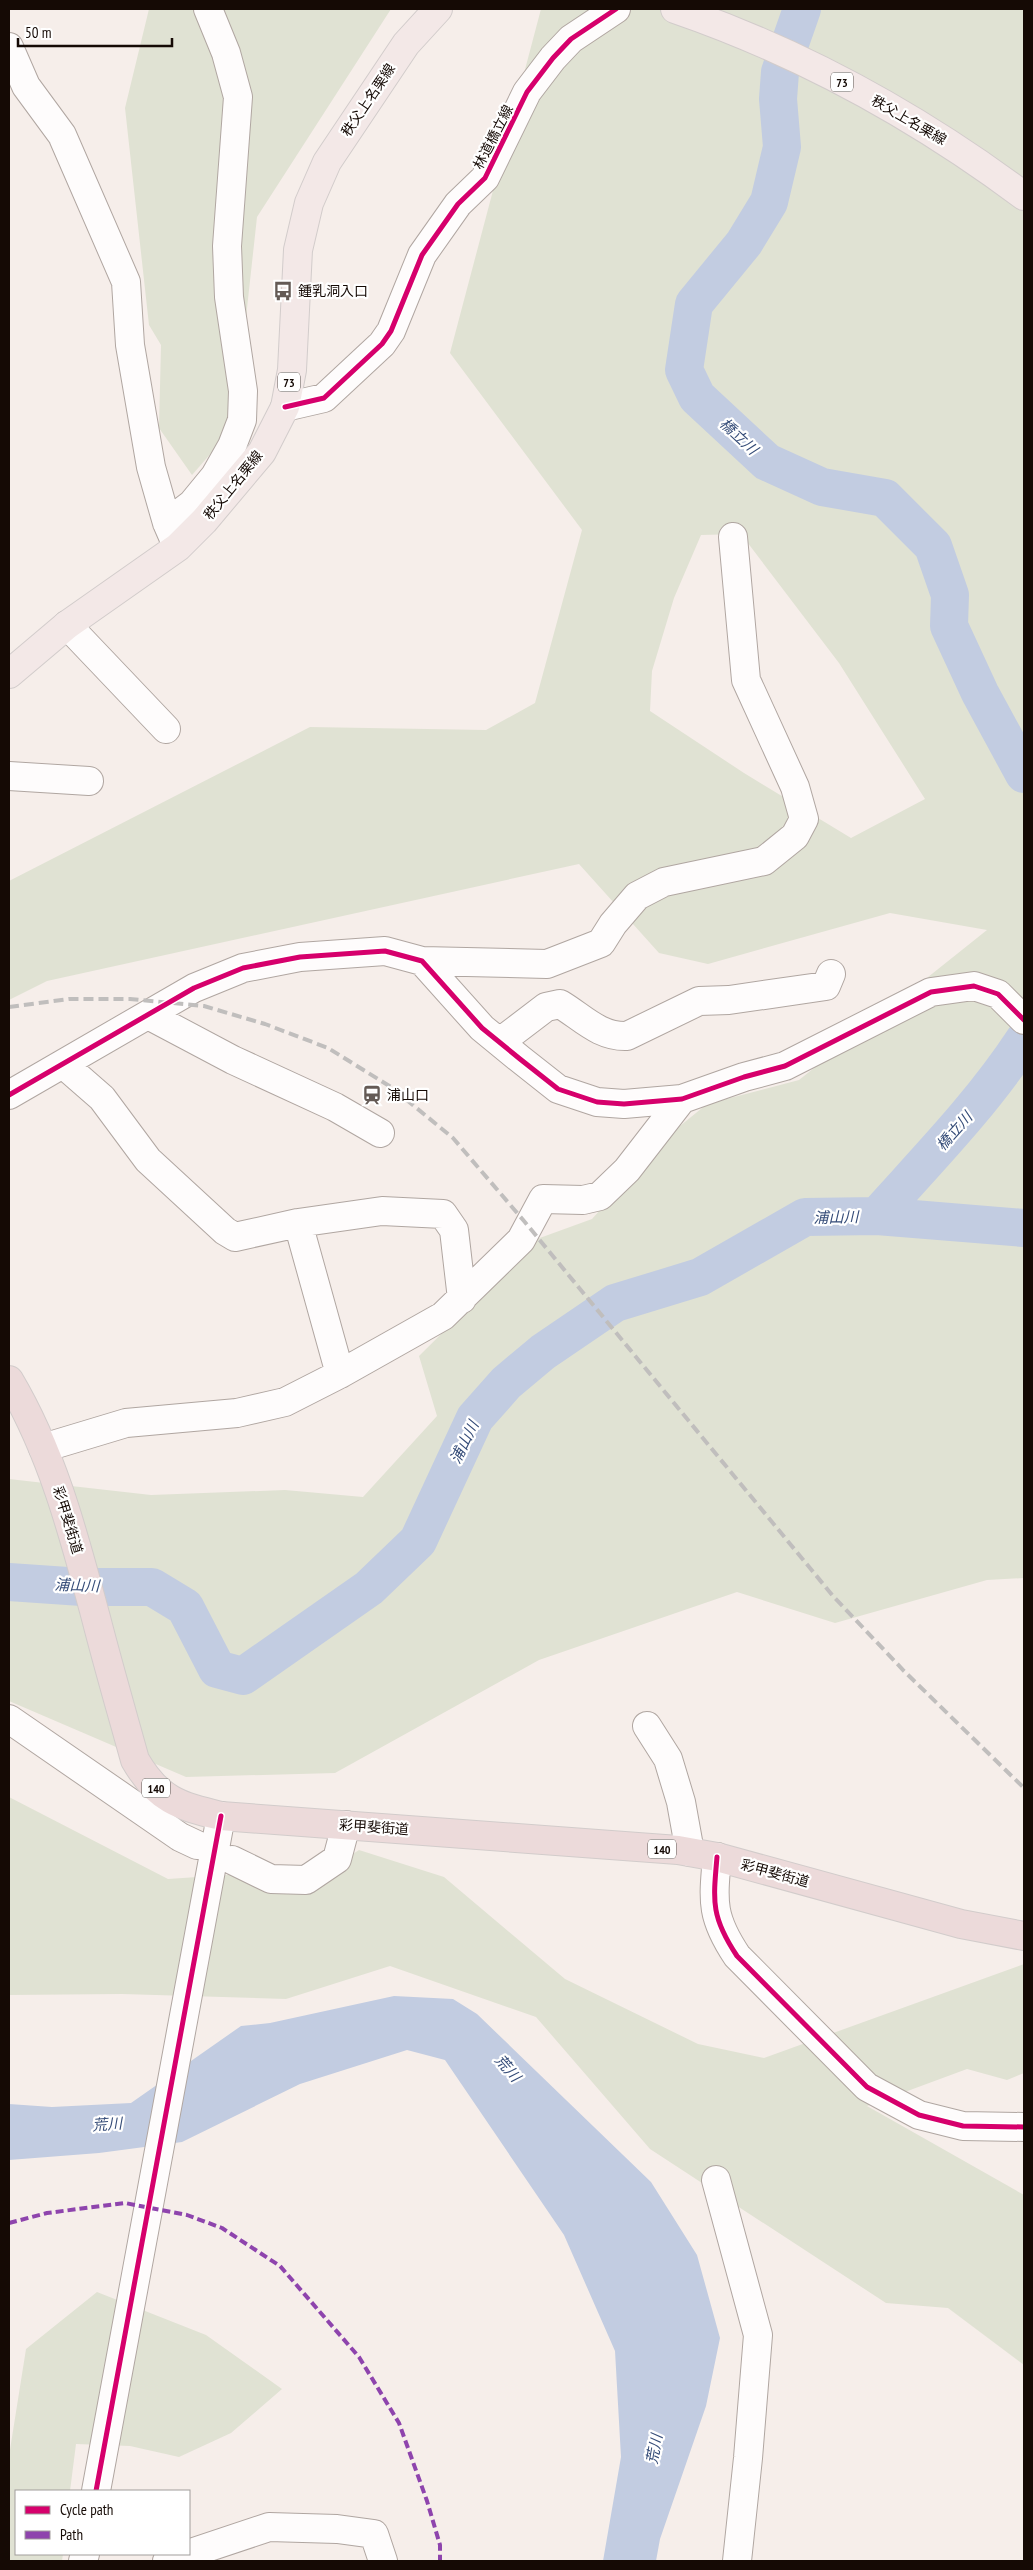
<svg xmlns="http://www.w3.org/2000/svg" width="1033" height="2570" viewBox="0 0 1033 2570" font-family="'PT Sans Narrow','Noto Sans JP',sans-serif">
  <rect width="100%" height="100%" fill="#f6eeea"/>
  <path fill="#e0e2d3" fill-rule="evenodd" d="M 149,9 L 391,9 L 257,217 L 234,427 L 192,475 L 159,428 L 161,345 L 149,325 L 125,108 Z
    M 541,9 L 1024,9 L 1024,1578 L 987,1580 L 835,1623 L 737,1592 L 539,1660 L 335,1773 L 186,1777 L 9,1701 L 9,1479 L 151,1495 L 285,1490 L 363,1497 L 437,1416 L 419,1356 L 537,1239 L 592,1219 L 664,1139 L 707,1104 L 799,1080 L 987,930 L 890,913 L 708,964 L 659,953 L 579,864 L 47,981 L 9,1000 L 9,881 L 310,727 L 486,730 L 535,703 L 582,530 L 450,353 ZM 741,534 L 839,663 L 925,799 L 851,838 L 744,773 L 650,711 L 652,671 L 674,598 L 701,535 Z
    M 9,1797 L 168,1879 L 331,1868 L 359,1850 L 444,1877 L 565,1979 L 698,2044 L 764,2058 L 1024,1964 L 1024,2073 L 1007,2080 L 967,2069 L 867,2106 L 1024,2195 L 1024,2365 L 948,2308 L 886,2303 L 650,2149 L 536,2017 L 390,1966 L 286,1999 L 122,1994 L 9,1995 Z
    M 97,2292 L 206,2335 L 282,2389 L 231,2433 L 179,2457 L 130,2446 L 76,2444 L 70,2491 L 16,2491 L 16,2554 L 63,2554 L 62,2561 L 9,2561 L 9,2456 L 26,2349 Z"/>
  <path fill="#c2cce1" d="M 394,1996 L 453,1999 L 477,2014 L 651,2182 L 697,2255 L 720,2338 L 706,2406 L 660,2539 L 656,2561 L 603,2561 L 621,2457 L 615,2351 L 564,2235 L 445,2060 L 407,2050 L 300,2084 L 182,2142 L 99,2153 L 9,2160 L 9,2104 L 52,2107 L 131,2103 L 241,2026 L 270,2023 Z"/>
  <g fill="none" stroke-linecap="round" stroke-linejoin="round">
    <path stroke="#c2cce1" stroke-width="38" d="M 802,9 L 780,72 L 778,99 L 782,147 L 769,202 L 744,243 L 694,304 L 684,370 L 697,397 L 767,462 L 822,487 L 885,498 L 933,546 L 950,595 L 949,626 L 980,693 L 1024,774
      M 877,1216 C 928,1159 982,1104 1024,1040
      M 9,1582 L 82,1587 L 152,1587 L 185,1607 L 217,1669 L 243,1676 L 369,1588 L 418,1541 L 475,1418 L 506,1383 L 543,1352 L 615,1303 L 700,1277 L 805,1217 L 877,1216 L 1024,1228"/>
    <defs>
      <path id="minor" d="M 9,47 L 26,86 L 62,135 L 126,282 L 130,345 L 151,467 L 167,523 L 174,539
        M 285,407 L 324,398 L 382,344 L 391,331 L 422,255 L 458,204 L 485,178 L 527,92 L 553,58 L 571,39 L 616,9
        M 167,523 L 192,504 L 215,476 L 232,446 L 242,420 L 243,391 L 229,297 L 227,246 L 238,97 L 226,53 L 208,9
        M 67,625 L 166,729
        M 9,776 L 89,781
        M 422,961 L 482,1028 L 520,1059 L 558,1089 L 597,1102 L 624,1104 L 682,1099 L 744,1077 L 785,1066 L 931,992 L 974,986 L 998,994 L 1024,1020
        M 148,1015 L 233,1060 L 335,1107 L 380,1133
        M 500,1042 L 546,1007 L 560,1004 C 582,1017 599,1037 627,1036 L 699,1001 L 729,1000 L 826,986 L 831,974
        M 63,1064 L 102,1098 L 148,1160 L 225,1231 L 235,1237 L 298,1223
        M 9,1095 L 194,988 L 243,968 L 300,957 L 385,951 L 422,961 L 547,964 L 601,943 L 613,924 L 637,896 L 664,882 L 764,861 L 795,836 L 804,819 L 795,787 L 746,680 L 733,537
        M 340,1374 L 298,1223 L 382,1211 L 443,1214 L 454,1230 L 462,1299
        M 43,1448 L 126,1423 L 237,1413 L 285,1402 L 340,1374 L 443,1316 L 521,1240 L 543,1199 L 583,1200 L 600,1196 L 627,1170 L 682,1099
        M 9,1719 L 180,1837 L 197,1845
        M 647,1726 L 668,1759 L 681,1802 L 690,1852
        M 717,1857 C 713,1902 711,1917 737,1956 L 867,2087 L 919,2115 L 963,2126 L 1024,2127
        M 232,1860 L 271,1879 L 306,1880 L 337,1859 L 346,1825
        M 716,2180 L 758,2335 L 748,2458 L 737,2561
        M 96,2491 L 221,1816
        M 83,2561 L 85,2554
        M 167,2561 L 269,2527 L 337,2529 L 374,2534 L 383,2561"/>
      <path id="major" d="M 675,9 C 800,52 918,117 1024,196
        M 9,674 L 67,625 L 178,547 L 204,521 L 262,452 L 285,407 L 292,370 L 298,250 L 309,203 L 327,162 L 406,44 L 438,9"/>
      <path id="highway" d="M 9,1380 C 53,1454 74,1536 96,1618 C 108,1665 122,1713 135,1760 C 158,1800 179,1806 221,1816 L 678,1850 L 717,1857 L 961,1924 L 1024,1936"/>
    </defs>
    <use href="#minor" stroke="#b0a6a1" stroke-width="30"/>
    <use href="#major" stroke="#d2cccb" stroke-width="30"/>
    <use href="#highway" stroke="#d2cccb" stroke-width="30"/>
    <use href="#minor" stroke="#fefcfc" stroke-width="28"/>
    <use href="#major" stroke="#f3e8e7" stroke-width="28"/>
    <use href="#highway" stroke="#ecdada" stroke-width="28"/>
    <path stroke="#c0bebd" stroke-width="4" stroke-dasharray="10 5" stroke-linecap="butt" d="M 9,1007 L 69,999 L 130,999 L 204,1006 L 265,1024 L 328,1048 L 391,1087 L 453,1138 L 524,1221 L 833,1596 L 904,1671 L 1024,1788"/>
    <path stroke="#8e44ad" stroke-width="4" stroke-dasharray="8 4" stroke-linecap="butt" d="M 9,2223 L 47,2213 L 125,2203 L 187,2215 L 222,2228 L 280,2266 L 359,2357 L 399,2423 L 427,2501 L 440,2545 L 440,2561"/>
    <defs>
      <path id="cycleway" d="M 285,407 L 324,398 L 382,344 L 391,331 L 422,255 L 458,204 L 485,178 L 527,92 L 553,58 L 571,39 L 616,9
        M 9,1095 L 194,988 L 243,968 L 300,957 L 385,951 L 422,961 L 482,1028 L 520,1059 L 558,1089 L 597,1102 L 624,1104 L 682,1099 L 744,1077 L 785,1066 L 931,992 L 974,986 L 998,994 L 1024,1020
        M 717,1857 C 713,1902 711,1917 737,1956 L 867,2087 L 919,2115 L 963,2126 L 1024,2127
        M 96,2491 L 221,1816"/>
    </defs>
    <use href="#cycleway" stroke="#fff" stroke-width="8"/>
    <use href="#cycleway" stroke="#d6006c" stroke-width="5"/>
  </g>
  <defs>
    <symbol id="bus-bare" viewBox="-9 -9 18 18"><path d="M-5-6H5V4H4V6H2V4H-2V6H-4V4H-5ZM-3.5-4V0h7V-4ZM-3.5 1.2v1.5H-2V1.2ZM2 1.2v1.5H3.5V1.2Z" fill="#645a55" stroke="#fff" stroke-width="2.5" paint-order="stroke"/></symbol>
    <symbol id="station-bare" viewBox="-9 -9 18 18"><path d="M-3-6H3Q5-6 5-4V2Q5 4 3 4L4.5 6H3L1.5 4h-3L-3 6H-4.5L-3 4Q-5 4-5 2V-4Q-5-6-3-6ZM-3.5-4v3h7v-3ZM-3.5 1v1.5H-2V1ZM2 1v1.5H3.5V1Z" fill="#645a55" stroke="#fff" stroke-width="2.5" paint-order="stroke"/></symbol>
  </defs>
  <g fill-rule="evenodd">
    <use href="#bus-bare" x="269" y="277" width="28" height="28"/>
    <use href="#station-bare" x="358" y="1081" width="28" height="28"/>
  </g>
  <g text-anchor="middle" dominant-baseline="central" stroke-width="4.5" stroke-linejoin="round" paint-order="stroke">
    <g fill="#fff" stroke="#5b5450" stroke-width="1">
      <rect x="831" y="72.5" width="22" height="19" rx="4"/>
      <rect x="278" y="372.5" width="22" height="19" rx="4"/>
      <rect x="142" y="1778.5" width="28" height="19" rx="4"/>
      <rect x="648" y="1839.5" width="28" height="19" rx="4"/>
    </g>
    <g font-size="12" font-weight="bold" fill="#150a05">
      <text x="842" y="82">73</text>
      <text x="289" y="382">73</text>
      <text x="156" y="1788">140</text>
      <text x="662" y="1849">140</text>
    </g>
    <g font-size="14" fill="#150a05" stroke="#fff">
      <text transform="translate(368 100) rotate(-56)">秩父上名栗線</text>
      <text transform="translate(909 120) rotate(30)">秩父上名栗線</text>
      <text transform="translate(493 137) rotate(-63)">林道橋立線</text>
      <text transform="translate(233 485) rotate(-51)">秩父上名栗線</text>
      <text transform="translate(68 1520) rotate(73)">彩甲斐街道</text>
      <text transform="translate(374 1827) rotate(4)">彩甲斐街道</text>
      <text transform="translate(775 1873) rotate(15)">彩甲斐街道</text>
    </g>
    <g font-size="14" fill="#150a05" stroke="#fff" text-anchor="start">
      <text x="298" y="291">鍾乳洞入口</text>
      <text x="387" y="1095">浦山口</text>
    </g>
    <g font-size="15" font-style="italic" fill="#354c78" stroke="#fff">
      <text transform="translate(739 436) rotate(43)">橋立川</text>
      <text transform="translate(954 1131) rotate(-48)">橋立川</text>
      <text transform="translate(836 1217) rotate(-1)">浦山川</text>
      <text transform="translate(464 1442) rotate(-64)">浦山川</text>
      <text transform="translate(77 1585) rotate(2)">浦山川</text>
      <text transform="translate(508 2068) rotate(49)">荒川</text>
      <text transform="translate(107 2124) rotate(-4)">荒川</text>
      <text transform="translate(654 2449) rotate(-80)">荒川</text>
    </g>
  </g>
  <rect width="1033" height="2570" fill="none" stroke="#150a05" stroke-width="20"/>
  <rect x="15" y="2490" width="175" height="65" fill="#ffffff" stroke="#a19d9b"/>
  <rect x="25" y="2506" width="25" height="8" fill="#d6006c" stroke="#a19d9b"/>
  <text x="60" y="2515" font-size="15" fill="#150a05">Cycle path</text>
  <rect x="25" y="2531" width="25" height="8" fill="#8e44ad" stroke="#a19d9b"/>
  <text x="60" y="2540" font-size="15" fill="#150a05">Path</text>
  <path d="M18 38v8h154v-8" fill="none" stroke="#150a05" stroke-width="2.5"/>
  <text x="25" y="38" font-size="15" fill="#150a05" stroke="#ffffff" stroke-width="4" paint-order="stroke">50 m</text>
</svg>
